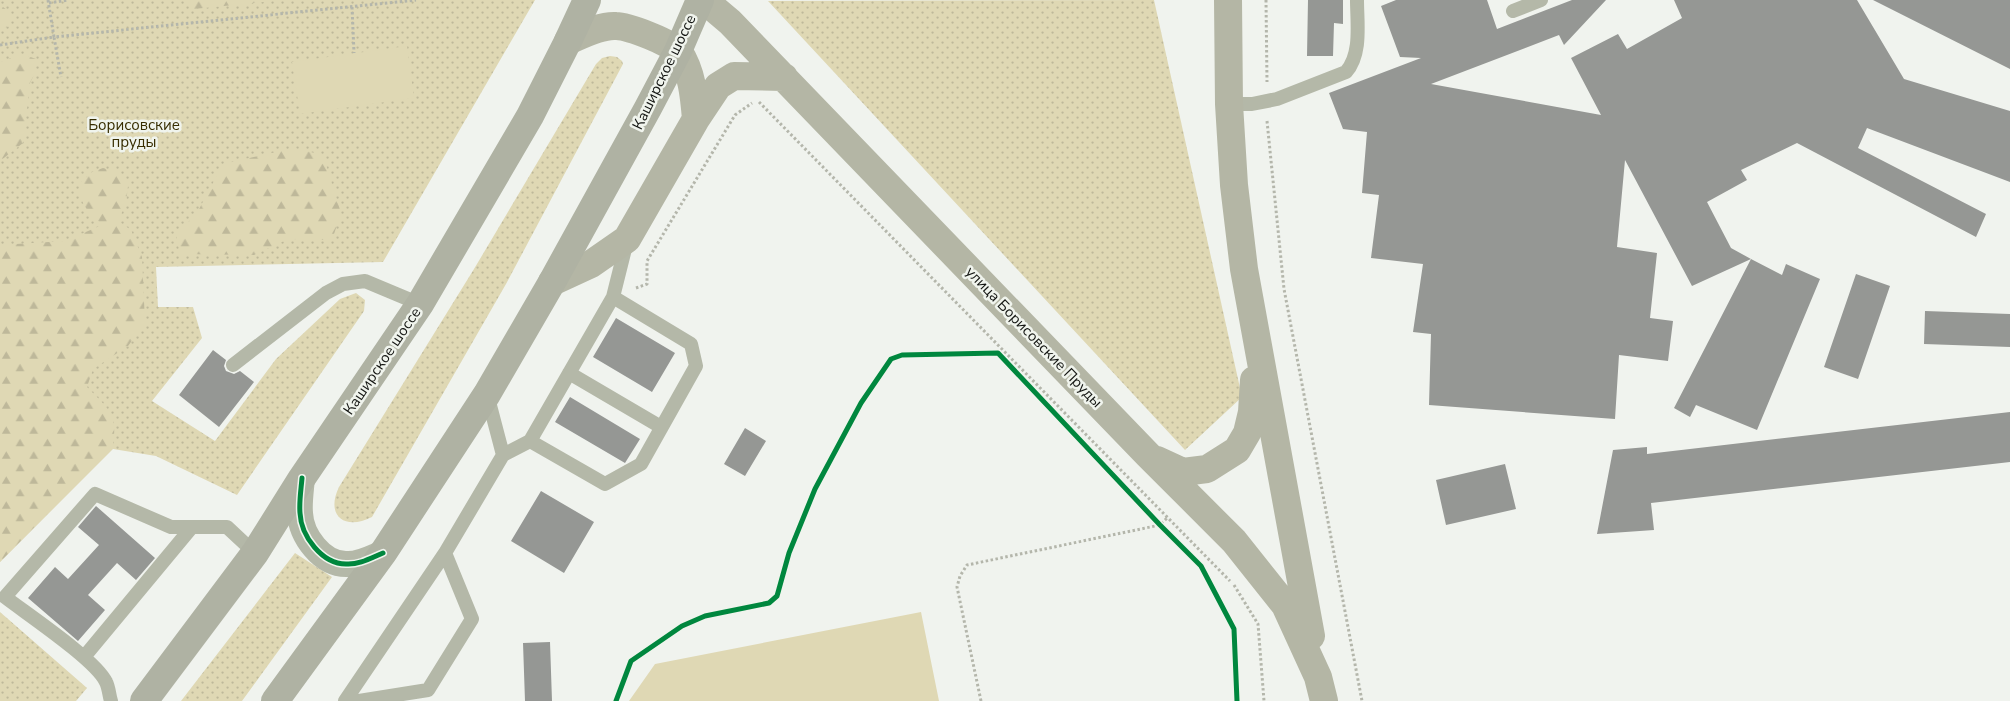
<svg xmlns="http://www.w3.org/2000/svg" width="2010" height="701" viewBox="0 0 2010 701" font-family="'Nunito Sans',sans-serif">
  <defs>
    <pattern id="green-dots" width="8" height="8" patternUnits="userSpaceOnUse" patternTransform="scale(1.25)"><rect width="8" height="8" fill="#dfd8b4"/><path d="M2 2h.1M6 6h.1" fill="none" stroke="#beb89a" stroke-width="1.8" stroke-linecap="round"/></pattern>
    <pattern id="forest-firs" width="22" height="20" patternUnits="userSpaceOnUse" patternTransform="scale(1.25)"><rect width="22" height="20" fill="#dfd8b4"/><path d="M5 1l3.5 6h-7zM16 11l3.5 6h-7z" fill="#beb89a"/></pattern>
  </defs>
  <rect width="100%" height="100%" fill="#f0f3ee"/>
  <path fill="url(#green-dots)" d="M 0,0 L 535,0 L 383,262 L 156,267 L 158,307 L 193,307 L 202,338 L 152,401 L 215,441 L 276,359 L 340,299 L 356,293 L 365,300 L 364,311 L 237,495 L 156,456 L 113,449 L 0,562 Z
    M 1154,0 L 1242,397 L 1185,450 L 768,1 Z
    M 610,56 L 617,57 L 622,61 L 623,64 L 506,284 L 372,517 C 345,531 325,516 339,487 L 474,269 L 596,64 L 602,58 Z
    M 295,553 L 332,577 L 242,701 L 181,701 Z
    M 0,612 L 87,688 L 76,701 L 0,701 Z"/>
  <path fill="url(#forest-firs)" d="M 186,0 L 283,0 L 194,9 L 185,3 Z
    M 0,5 L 10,12 L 9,26 L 0,29 Z
    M 22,54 L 36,59 L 36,71 L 30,83 L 23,143 L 0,161 L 0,62 Z
    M 294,148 L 323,155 L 341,213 L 332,240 L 288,239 L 254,255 L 180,254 L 176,234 L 197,213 L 223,164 Z
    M 103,168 L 120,173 L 128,186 L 126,203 L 118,221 L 131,230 L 142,257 L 145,323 L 128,346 L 93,369 L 87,387 C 109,410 119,414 112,449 L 0,562 L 0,245 L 65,241 L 102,225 C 87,208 80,208 80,183 L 92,172 Z"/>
  <path fill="#dfd8b4" d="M 407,46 L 414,98 L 300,114 L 292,62 Z
    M 921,612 L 939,701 L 629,701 L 655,664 Z"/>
  <path fill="#959794" d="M 1308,0 L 1343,0 L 1343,24 L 1334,23 L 1333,56 L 1307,56 Z
    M 1396,0 L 1487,0 L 1497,29 L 1572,0 L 1606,0 L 1564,45 L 1559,35 L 1431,84 L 1601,115 L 1571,58 L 1618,34 L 1627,49 L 1682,18 L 1674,0 L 1857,0 L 1904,79 L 2010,111 L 2010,182 L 1867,128 L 1858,148 L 1986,214 L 1976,237 L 1797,143 L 1741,170 L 1747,180 L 1707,202 L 1731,248 L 1751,259 L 1692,286 L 1625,160 L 1617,247 L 1657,253 L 1650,318 L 1673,321 L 1668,361 L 1619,355 L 1615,419 L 1429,405 L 1431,334 L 1413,332 L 1423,264 L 1371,258 L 1379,195 L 1362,193 L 1367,132 L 1343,129 L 1329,93 L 1421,58 L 1400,57 L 1381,6 Z
    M 1873,0 L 2010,0 L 2010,69 Z
    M 1751,259 L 1782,275 L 1786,264 L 1820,279 L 1757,430 L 1696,405 L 1690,417 L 1674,408 Z
    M 1856,274 L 1890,286 L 1858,379 L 1824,367 Z
    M 1925,311 L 2010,314 L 2010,347 L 1924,344 Z
    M 616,318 L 675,353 L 652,392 L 593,357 Z
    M 213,350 L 226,360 L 224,366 L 226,371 L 234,374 L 240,371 L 254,382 L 219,427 L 179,395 Z
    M 570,397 L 640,439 L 625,463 L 555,422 Z
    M 2010,412 L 2010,462 L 1651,503 L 1654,530 L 1597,534 L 1613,450 L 1647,447 L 1647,454 Z
    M 745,428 L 766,441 L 745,476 L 724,464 Z
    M 1505,464 L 1516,509 L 1446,525 L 1436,480 Z
    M 541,491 L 594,522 L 564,573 L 511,541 Z
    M 96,506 L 155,558 L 136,580 L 117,563 L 88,595 L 105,610 L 78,641 L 28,598 L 55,567 L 68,579 L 99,545 L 78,527 Z
    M 550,642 L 552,701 L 525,701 L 523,643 Z"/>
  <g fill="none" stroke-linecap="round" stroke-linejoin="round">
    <path stroke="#b4b6ab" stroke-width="3" stroke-dasharray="2.5 2.5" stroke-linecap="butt" d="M 48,0 L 54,37 L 416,0
      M 1266,0 L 1267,82
      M 49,3 L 68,0
      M 352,7 L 354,53
      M 0,45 L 54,37 L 61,77
      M 759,102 L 1230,581
      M 1267,121 L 1284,289 L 1362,701
      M 636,288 L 647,284 L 647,261 L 735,115 L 752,103
      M 1234,585 L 1258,624 L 1264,701
      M 981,701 L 957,587 L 960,576 L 967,565 L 1160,525 L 1168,517"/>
    <path stroke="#b4b8a8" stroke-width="14" d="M 1513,11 L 1541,0
      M 1229,104 L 1252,104 L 1277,99 L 1346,72 C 1362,54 1357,23 1357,0
      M 233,365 L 326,293 L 343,284 L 365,281 L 420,304
      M 569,373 L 661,427
      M 530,441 L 605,484 L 641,464 L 696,366 L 691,344 L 613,297
      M 503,455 L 530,441 L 613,297 L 627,241
      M 84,657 L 192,527
      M 111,701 C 109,695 109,688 106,682 C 96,660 27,614 5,597 L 95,494 L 171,527 L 227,527 L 255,553
      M 345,701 L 445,553
      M 359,701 L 428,690 L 472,619 L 445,553 L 503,455 L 487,394"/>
    <path stroke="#b4b8a8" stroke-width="26" d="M 302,478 C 301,490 299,502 300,513 C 301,536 322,564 346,564 C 359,565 371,558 383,553"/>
    <path stroke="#b4b6a5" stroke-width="28" d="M 704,0 L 730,22 L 1148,455 L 1234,541 L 1285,605 L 1318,677 L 1324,701
      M 1228,0 L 1229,104 L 1234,185 L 1244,269 L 1311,636
      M 568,41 C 582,35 600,25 616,26 C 628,26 672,43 679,52 C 692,72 694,95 696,119
      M 552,282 L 591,264 L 627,239 L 696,119 L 718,86 L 734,76 L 784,77
      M 1157,460 L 1183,472 L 1207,469 L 1237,450 L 1247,433 L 1252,412 L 1254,380"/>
    <path stroke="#afb2a3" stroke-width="28" d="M 144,701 L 255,553 L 302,478 L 420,304 L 530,116 L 568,41 L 587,0
      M 275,701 L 383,553 L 487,394 L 552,282 L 648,108 L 678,51 L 700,0"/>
    <defs>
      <path id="cycleway" d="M 302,478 C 301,490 299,502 300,513 C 301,536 322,564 346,564 C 359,565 371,558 383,553
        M 616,701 L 631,661 L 682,626 L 705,616 L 769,603 L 777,596 L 789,553 L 815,489 L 861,403 L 891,359 L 902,355 L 998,353 L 1160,525 L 1201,566 L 1234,629 L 1237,701"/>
    </defs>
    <use href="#cycleway" stroke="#f0f4ed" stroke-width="8"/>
    <use href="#cycleway" stroke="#00873e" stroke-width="5"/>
  </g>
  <g text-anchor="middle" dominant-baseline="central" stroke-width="5" stroke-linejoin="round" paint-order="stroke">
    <g font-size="15" fill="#131512" stroke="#f0f4ed">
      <text transform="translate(664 72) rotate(-64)">Каширское шоссе</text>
      <text transform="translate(1034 337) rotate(46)">улица Борисовские Пруды</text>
      <text transform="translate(382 361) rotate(-56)">Каширское шоссе</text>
    </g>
    <g font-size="15" fill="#372d01" stroke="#f0f4ed">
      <text x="134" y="125">Борисовские<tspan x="134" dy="17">пруды</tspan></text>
    </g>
  </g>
</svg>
